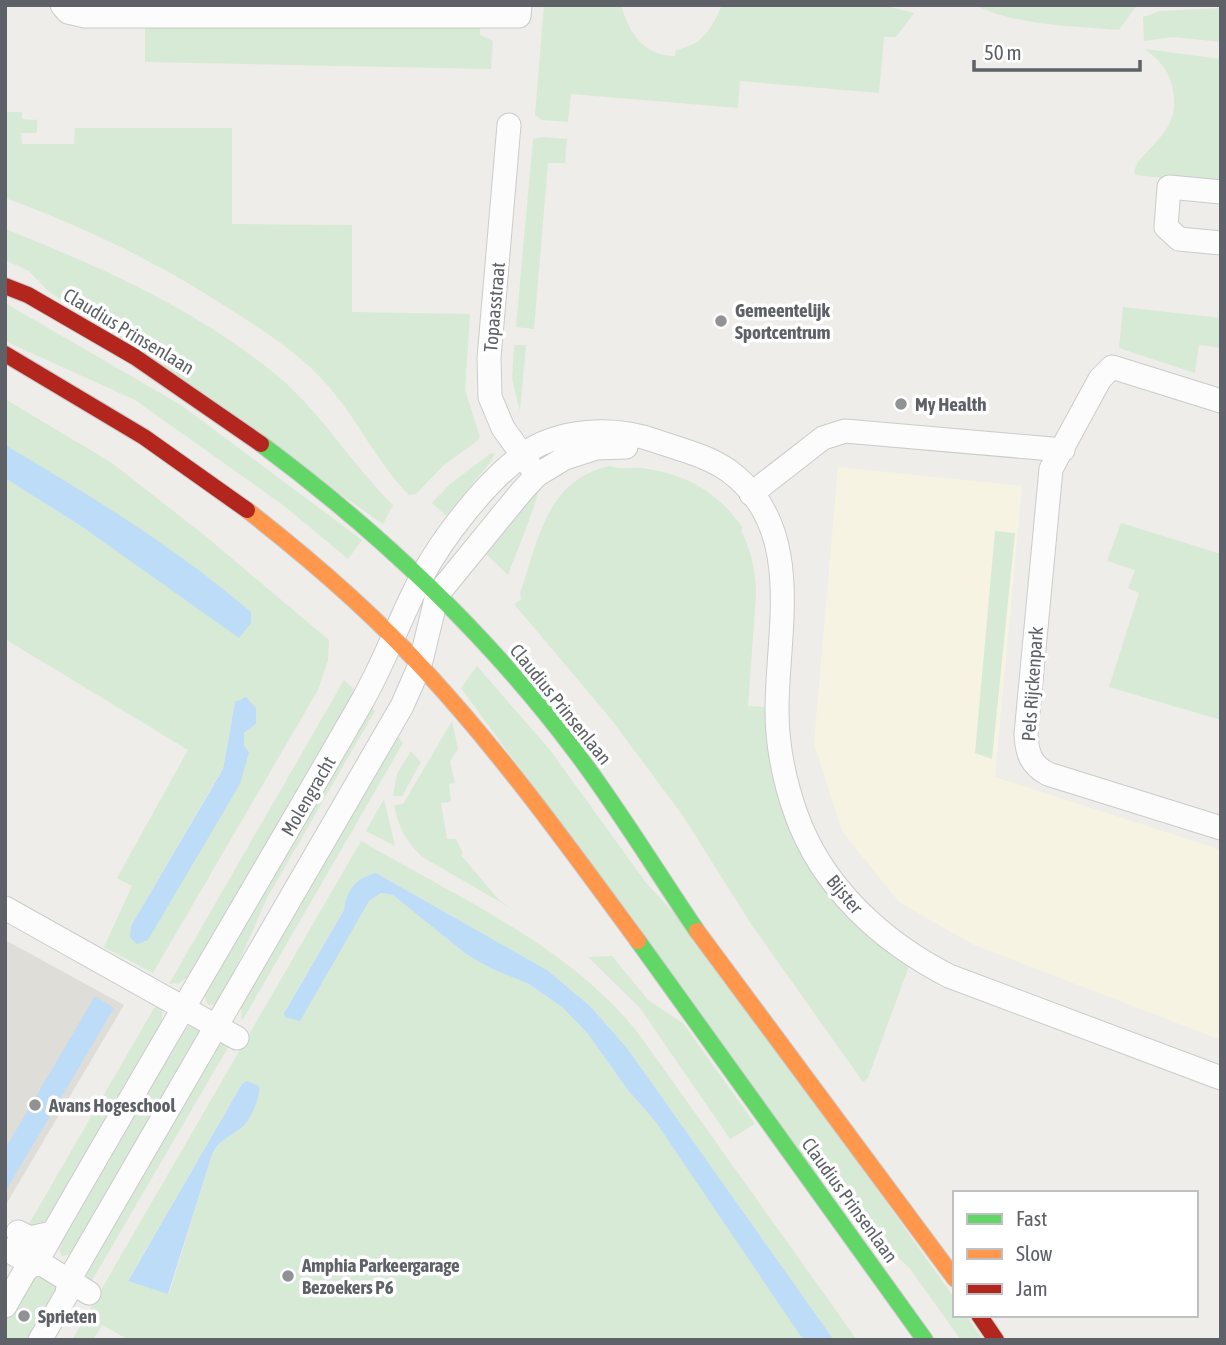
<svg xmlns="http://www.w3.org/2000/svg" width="1226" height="1345" viewBox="0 0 1226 1345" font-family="'Asap Condensed',sans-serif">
  <rect width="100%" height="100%" fill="#eeede9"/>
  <path fill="#f7f3e3" d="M 838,467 L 1022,486 L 995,777 L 1221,850 L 1221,1040 L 972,944 L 899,902 L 842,831 L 814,743 Z"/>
  <path fill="#deddd7" d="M 5,940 L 124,1005 L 5,1206 Z"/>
  <path fill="#d7ead5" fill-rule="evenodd" d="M 544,5 L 621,5 C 629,33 644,56 675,56 L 676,50 C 702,45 712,29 722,5 L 882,5 L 914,13 L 896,37 L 884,37 L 879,93 L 740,81 L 738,108 L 571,94 L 568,122 L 542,120 L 535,115 Z
    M 974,5 L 1137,5 L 1119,30 C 1069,26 1020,26 974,5 Z
    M 1221,8 L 1221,42 L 1173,37 L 1144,41 L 1143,17 L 1160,11 Z
    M 145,25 L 480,28 L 480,35 L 493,41 L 491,69 L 145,62 Z
    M 1145,49 L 1221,59 L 1221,184 L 1135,175 C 1130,155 1178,139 1174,98 C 1172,74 1164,64 1145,49 Z
    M 5,112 L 22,112 L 22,119 L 37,120 L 37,133 L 21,133 L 22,144 L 74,144 L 75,128 L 232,128 L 232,224 L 352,225 L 352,312 L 470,314 L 465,390 L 480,437 L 477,441 L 444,465 L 416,494 L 409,495 C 378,464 359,422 330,388 C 305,358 272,336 239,315 C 165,266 88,228 5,198 Z
    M 543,137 L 567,139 L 565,163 L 548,163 L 534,329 L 516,327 L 533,139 Z
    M 5,229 C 102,267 200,311 280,378 C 324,416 353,466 393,505 L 383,524 L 48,291 L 29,271 L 5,260 Z
    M 5,303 L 181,405 L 362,540 L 348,559 L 283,505 L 135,400 L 5,341 Z
    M 1123,307 L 1221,318 L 1221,348 L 1199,345 L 1195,373 L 1119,348 Z
    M 514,345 L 526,345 L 520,411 L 512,379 Z
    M 5,399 L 112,463 L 204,535 L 329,640 L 328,660 L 318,690 L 153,973 L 104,947 L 132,886 L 117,878 L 188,750 L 5,639 L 5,478 L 84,528 L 250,624 L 251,612 L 163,545 L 5,445 ZM 235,702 L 256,708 L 256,724 L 244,733 L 244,746 L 131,926 L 223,768 Z
    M 491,453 L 495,454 L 491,461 L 446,516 L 432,503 L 450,484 Z
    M 610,466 C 618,470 631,467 642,468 C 686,474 717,491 743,528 L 741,530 C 751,551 756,571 756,595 L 748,706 L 765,707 C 768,818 816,905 909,966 L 868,1078 L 863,1082 L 751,924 L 683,816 L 611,719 L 514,604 L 521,599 L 520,593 C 539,539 546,480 610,466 Z
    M 539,485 C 541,494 513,561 508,575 L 483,551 Z
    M 1121,523 L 1221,554 L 1221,720 L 1109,687 L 1139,593 L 1128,588 L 1135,570 L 1107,561 Z
    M 995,531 L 1015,533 L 992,759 L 975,753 Z
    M 477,666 L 550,750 L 647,884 L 703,944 L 955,1299 L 955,1315 L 966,1315 L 983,1340 L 961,1340 L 910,1269 L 813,1169 L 461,688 Z
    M 344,680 L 356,691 L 190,976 L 179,983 L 169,984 Z
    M 371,706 L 375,711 L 267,898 L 229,984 L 216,1004 L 208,1005 L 204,995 Z
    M 452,721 L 458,749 L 450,762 L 455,783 L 449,784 L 451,802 L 441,803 L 447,839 L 456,839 L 463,853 L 461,855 L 499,900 L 512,909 L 424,858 C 406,843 399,828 394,805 L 403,804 Z
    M 397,735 L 403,743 L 242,1021 L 241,1006 Z
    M 411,751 L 421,762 L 402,796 L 393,796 L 397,774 Z
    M 384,799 L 395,846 L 366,831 Z
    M 361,841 C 457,897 574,948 641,1037 L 857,1340 L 834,1340 L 627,1048 L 590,1006 L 547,970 L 376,873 C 355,880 349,888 344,910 L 284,1012 L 369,901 L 381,893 L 393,895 L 466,954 L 492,969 L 529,984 L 562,1007 L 588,1034 L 627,1089 L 655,1121 L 805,1340 L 129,1340 L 102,1325 L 93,1340 L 72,1340 ZM 242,1084 L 245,1124 L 225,1137 L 212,1155 L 169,1294 L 128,1280 Z
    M 612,956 L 648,1000 L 683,1023 L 755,1124 L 730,1139 L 640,1008 L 588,957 Z
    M 157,1003 L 162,1010 L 162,1024 L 46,1223 L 26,1229 Z
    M 193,1025 L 199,1030 L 199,1035 L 72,1254 L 62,1256 L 58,1247 L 185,1027 Z
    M 220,1041 L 230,1044 L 90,1284 L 83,1276 Z
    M 34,1273 L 60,1286 L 34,1340 L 5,1340 L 5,1316 Z"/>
  <path fill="#bddcf8" d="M 5,445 C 90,495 176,548 251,612 L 251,623 L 239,638 L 84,528 L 5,478 Z
    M 246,697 L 256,708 L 256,724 L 244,733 L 244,746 L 249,752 L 240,784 L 148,940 L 137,944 L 130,937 L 131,926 L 223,769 L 235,702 Z
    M 376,873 L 547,970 L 590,1006 L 627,1048 L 834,1340 L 805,1340 L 800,1335 L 655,1121 L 627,1089 L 588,1034 L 562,1007 L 529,984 L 492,969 L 466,954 L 393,895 L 381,893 L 369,901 L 300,1021 L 285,1017 L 284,1013 L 344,910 C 347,889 356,878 376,873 Z
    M 95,996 L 114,1008 L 5,1192 L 5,1149 Z
    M 247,1081 L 259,1086 C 261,1095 252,1116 246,1123 C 235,1136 221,1136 212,1155 L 168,1294 L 128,1281 L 242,1084 Z"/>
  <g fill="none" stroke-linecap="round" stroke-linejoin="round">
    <defs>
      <path id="street" d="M 62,5 L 68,12 L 85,16 L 519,16 L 520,5
        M 509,125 L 489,358 L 490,397 L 503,428 L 531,467
        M 1221,192 L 1169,187 L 1166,227 L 1179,239 L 1221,243
        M 1221,401 L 1112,367 L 1100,379 L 1051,469 L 1026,734 C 1027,754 1031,765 1048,774 L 1221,828
        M 751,494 L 823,438 L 845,431 L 1063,450
        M 5,908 L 237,1038
        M 18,1232 L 30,1238 L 52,1233
        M 8,1250 L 24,1260 L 37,1261 L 89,1293
        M 5,1306 L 25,1271 L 37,1261 C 143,1075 253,891 360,705 C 384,664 399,620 421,578 C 443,537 484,484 521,456 C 558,428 614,426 656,441 C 681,450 706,455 729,471 C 806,528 777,630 777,710 C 777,745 784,780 796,814 C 822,887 881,941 949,976 L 1221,1078
        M 40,1340 L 67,1294 L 69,1280 L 402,706 L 420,665 L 437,595 L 522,491 L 537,475 L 565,458 L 596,448 L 626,447"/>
      <path id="fast" d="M 261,444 C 378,531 487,634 575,751 C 619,809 656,871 697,931
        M 638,941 L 925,1340"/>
      <path id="slow" d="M 247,510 C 311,560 373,613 428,674 C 505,758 571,850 638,941
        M 697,931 L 955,1279"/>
      <path id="jam" d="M 5,286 L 28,295 L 135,357 L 261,444
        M 5,354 L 144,437 L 247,510
        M 979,1315 L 996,1340"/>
    </defs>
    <use href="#street" stroke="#cacbcb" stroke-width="25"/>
    <use href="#fast" stroke="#c9c9ca" stroke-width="18"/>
    <use href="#slow" stroke="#c9c9ca" stroke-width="18"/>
    <use href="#jam" stroke="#c9c9ca" stroke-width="18"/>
    <use href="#street" stroke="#fcfcfc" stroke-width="23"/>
    <use href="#fast" stroke="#63d668" stroke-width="16"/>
    <use href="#slow" stroke="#ff974d" stroke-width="16"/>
    <use href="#jam" stroke="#b3261e" stroke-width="16"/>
  </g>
  <g fill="#909294" stroke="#fff" stroke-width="2.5">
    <circle cx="721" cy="321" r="7"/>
    <circle cx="901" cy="404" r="7"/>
    <circle cx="35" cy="1105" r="7"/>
    <circle cx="288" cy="1276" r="7"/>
    <circle cx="24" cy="1316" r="7"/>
  </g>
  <g text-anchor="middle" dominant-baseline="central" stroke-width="7" stroke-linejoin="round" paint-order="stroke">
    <g font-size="19" fill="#5e6167" stroke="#fff">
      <text transform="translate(494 307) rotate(-85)">Topaasstraat</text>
      <text transform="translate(129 331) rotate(31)">Claudius Prinsenlaan</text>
      <text transform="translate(1032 684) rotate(-86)">Pels Rijckenpark</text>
      <text transform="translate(561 704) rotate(51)">Claudius Prinsenlaan</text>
      <text transform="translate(308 796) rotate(-60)">Molengracht</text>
      <text transform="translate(845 894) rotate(50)">Bijster</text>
      <text transform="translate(850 1200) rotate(54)">Claudius Prinsenlaan</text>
    </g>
    <g font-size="19" font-weight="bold" fill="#5e6167" stroke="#fff" text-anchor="start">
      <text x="735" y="310">Gemeentelijk<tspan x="735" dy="22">Sportcentrum</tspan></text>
      <text x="915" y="404">My Health</text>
      <text x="49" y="1105">Avans Hogeschool</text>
      <text x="302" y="1265">Amphia Parkeergarage<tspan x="302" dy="22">Bezoekers P6</tspan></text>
      <text x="38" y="1316">Sprieten</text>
    </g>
  </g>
  <rect width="1226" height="1345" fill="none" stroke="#5e6167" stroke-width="14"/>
  <rect x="953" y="1191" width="245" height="126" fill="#ffffff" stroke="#bfc0c2" stroke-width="2"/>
  <rect x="967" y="1214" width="35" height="10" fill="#63d668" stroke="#bfc0c2" stroke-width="2"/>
  <text x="1016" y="1226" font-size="21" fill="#5e6167">Fast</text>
  <rect x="967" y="1249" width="35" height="10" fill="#ff974d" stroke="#bfc0c2" stroke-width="2"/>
  <text x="1016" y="1261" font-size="21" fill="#5e6167">Slow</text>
  <rect x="967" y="1284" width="35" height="10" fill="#b3261e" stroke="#bfc0c2" stroke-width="2"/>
  <text x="1016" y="1296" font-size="21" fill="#5e6167">Jam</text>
  <path d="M974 60v10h166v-10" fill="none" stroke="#5e6167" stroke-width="3.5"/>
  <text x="984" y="60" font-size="21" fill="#5e6167" stroke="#ffffff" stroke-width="5" paint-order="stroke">50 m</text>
</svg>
